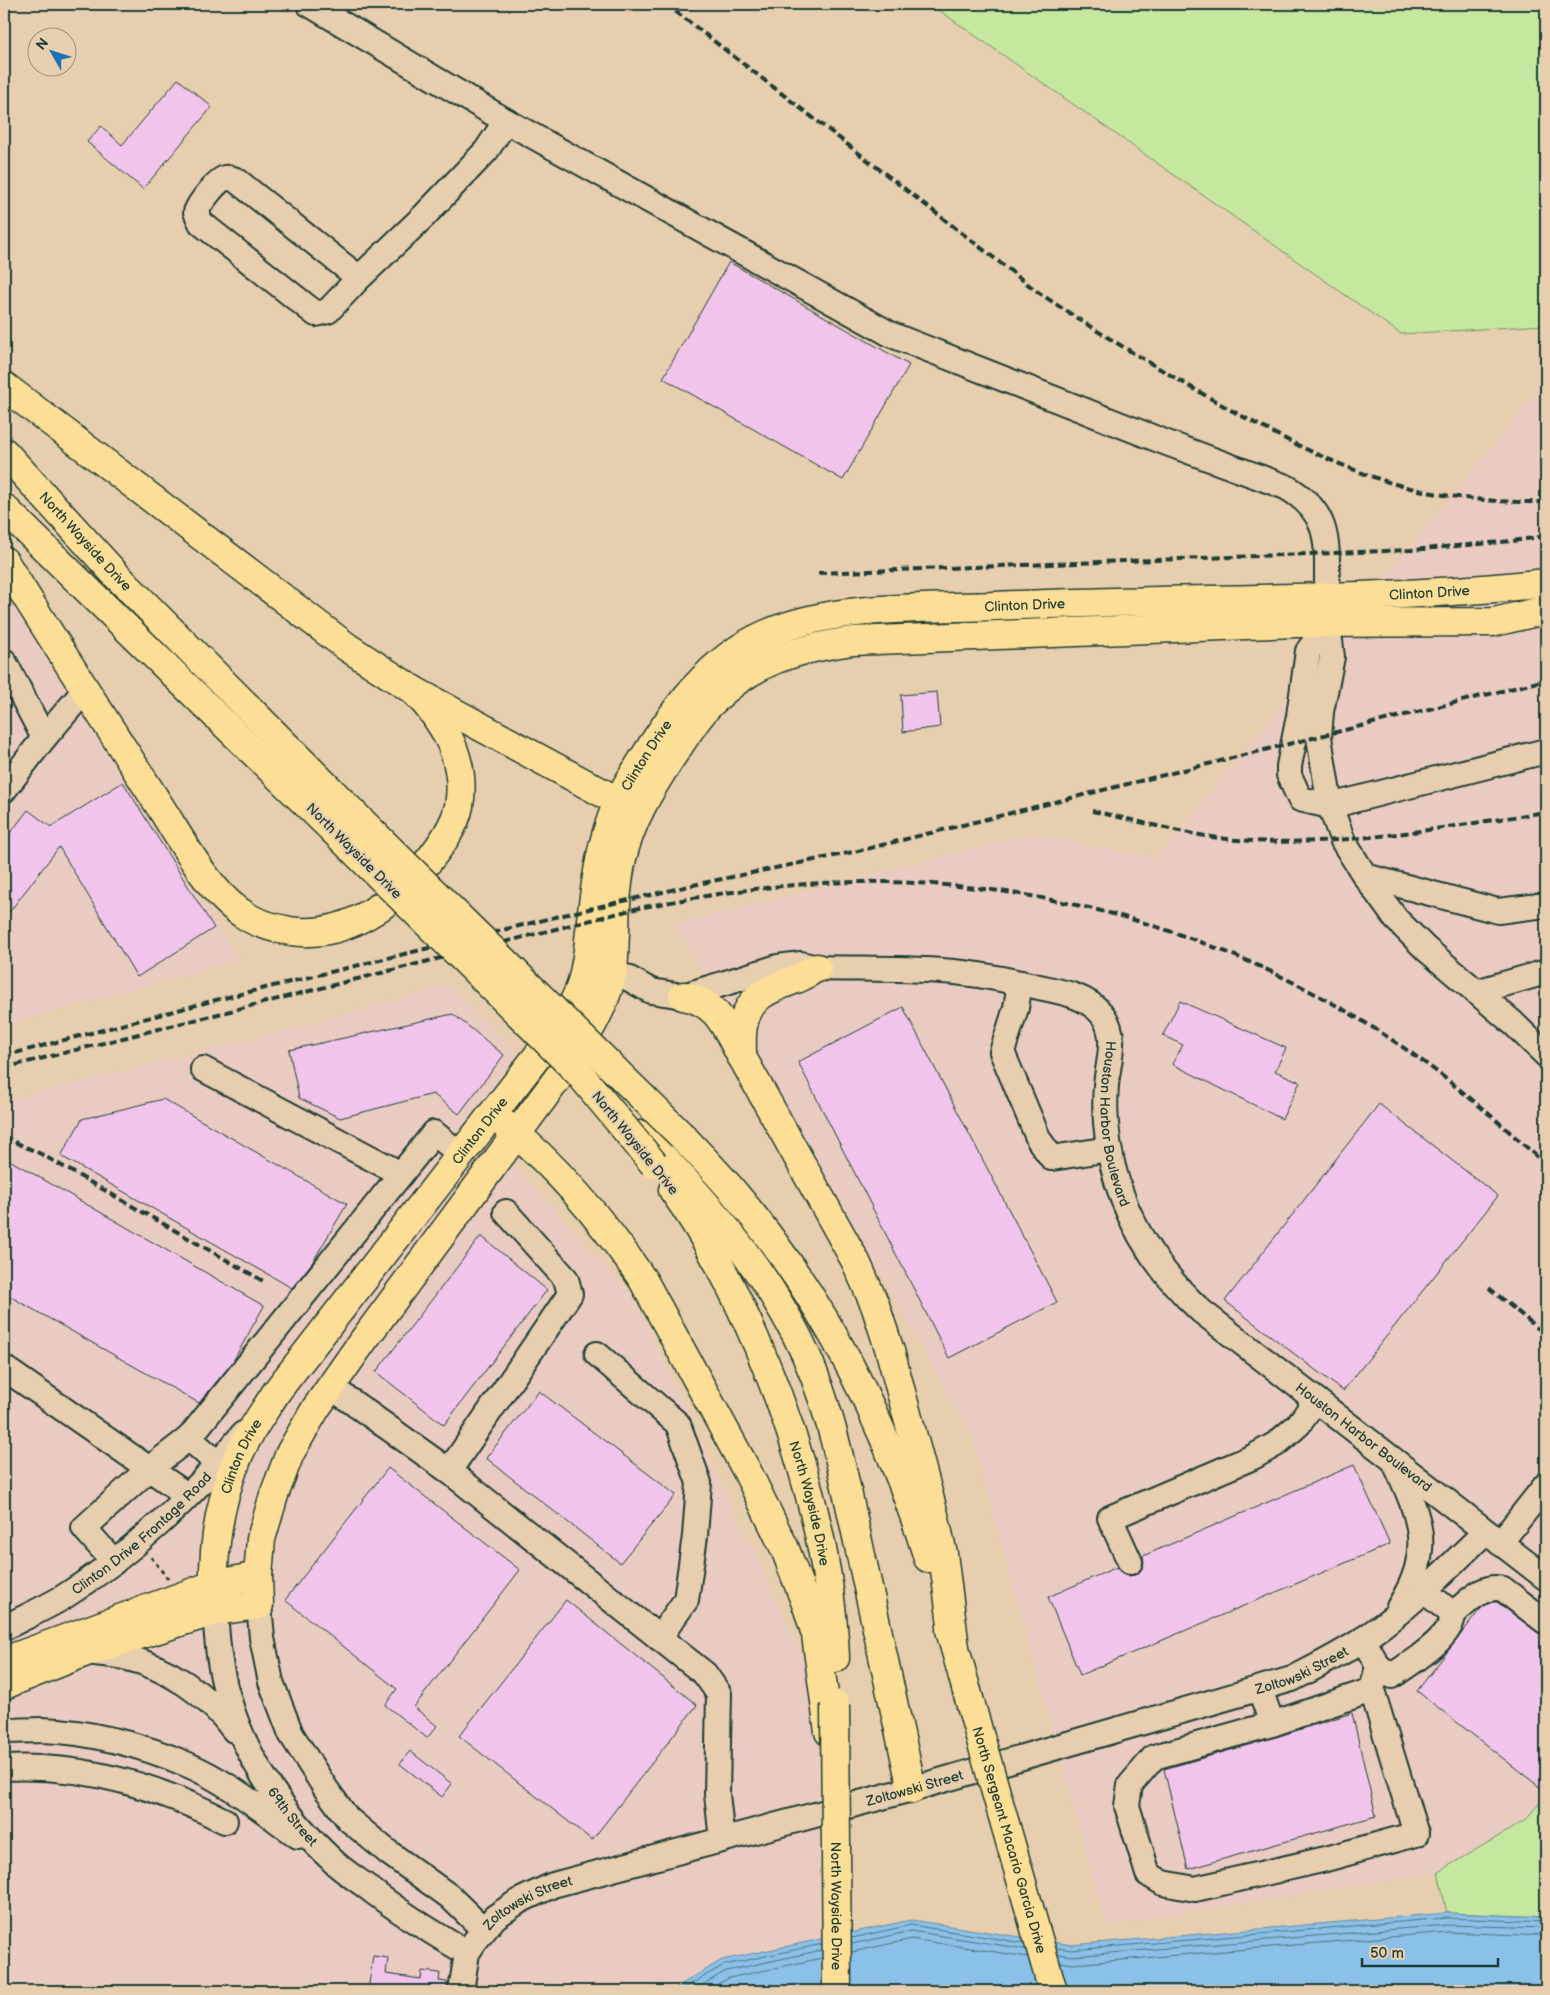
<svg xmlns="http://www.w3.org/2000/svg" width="1550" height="1995" viewBox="0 0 1550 1995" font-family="'Balsamiq Sans',sans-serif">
  <rect width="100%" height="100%" fill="#e7ceaf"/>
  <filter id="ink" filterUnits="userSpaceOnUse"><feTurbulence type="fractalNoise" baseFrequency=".02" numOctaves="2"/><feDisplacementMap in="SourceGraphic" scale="10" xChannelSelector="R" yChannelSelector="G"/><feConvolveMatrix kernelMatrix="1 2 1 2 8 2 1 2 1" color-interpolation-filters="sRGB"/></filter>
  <g filter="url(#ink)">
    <path fill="#eacbc1" d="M 1546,380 L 1546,1793 L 1526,1820 L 1438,1872 L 1106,1926 L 972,1437 L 805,1138 L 744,1042 L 674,925 L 1031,834 L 1157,858 Z
      M 4,581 L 240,960 L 4,1025 Z
      M 448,985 L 521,1057 L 472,1120 L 633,1296 L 818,1688 L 822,1939 L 677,1991 L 4,1991 L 4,1101 L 287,1030 Z"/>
    <path fill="#c5e79f" stroke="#72926a" d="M 930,4 L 1546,4 L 1546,323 L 1544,325 L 1401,334 Z
      M 1546,1793 L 1546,1917 L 1447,1913 L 1438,1872 L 1526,1820 Z"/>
    <path fill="#8bc1e9" stroke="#608ca1" d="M 1447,1913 L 1546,1917 L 1546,1991 L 670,1991 L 722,1960 L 911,1920 L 1072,1945 Z"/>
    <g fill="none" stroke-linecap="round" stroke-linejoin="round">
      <path stroke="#4a727c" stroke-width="1" d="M 852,1938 L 911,1925 L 1023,1943
        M 852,1944 L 911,1931 L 1025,1949
        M 1056,1948 L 1072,1950 L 1446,1918 L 1546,1922
        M 852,1952 L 912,1939 L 1028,1957
        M 1058,1954 L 1073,1956 L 1447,1925 L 1546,1928
        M 1060,1962 L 1073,1964 L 1447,1932 L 1546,1936
        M 679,1991 L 724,1965 L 822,1944
        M 692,1991 L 726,1971 L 822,1950
        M 706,1991 L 729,1978 L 822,1958"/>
    </g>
    <path fill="#f1c5eb" stroke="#1f3d34" d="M 178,79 L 212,107 L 143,189 L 87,142 L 101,126 L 122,145 Z
      M 729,262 L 909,365 L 843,480 L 663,378 Z
      M 937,692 L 940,727 L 903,732 L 901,695 Z
      M 123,782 L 214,928 L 137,977 L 59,847 L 4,919 L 4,841 L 28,810 L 51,827 Z
      M 1180,1001 L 1286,1048 L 1275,1071 L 1300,1082 L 1282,1119 L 1172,1064 L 1183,1045 L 1163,1035 Z
      M 903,1007 L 1057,1302 L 949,1358 L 798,1062 Z
      M 453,1014 L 504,1055 L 459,1114 L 433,1094 L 340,1118 L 299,1098 L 289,1050 Z
      M 163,1099 L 347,1204 L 312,1263 L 292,1288 L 61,1156 L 82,1119 Z
      M 1379,1104 L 1498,1196 L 1343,1391 L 1225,1301 Z
      M 4,1157 L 264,1306 L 232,1363 L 199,1403 L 4,1293 Z
      M 481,1236 L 547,1290 L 444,1425 L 376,1372 Z
      M 539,1391 L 676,1495 L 620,1563 L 486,1458 Z
      M 1354,1465 L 1390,1544 L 1080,1675 L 1048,1597 L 1117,1567 L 1122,1573 L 1129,1576 L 1135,1575 L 1141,1570 L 1144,1563 L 1143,1556 Z
      M 388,1468 L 520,1570 L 414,1707 L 437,1726 L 427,1738 L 385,1705 L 397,1689 L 285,1600 Z
      M 566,1600 L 697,1705 L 592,1840 L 459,1736 Z
      M 1492,1602 L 1497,1602 L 1538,1633 L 1546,1635 L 1546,1792 L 1417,1691 L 1482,1607 Z
      M 1352,1713 L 1376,1816 L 1188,1869 L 1164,1769 L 1276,1737 Z
      M 410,1751 L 452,1784 L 442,1797 L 400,1764 Z
      M 373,1956 L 388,1958 L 386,1974 L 421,1979 L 422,1971 L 440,1973 L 439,1981 L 447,1982 L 447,1991 L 368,1991 Z"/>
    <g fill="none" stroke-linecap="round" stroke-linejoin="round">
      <defs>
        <g id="minor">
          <path d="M 309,4 L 506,121 L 892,335 L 1167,443 L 1286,487 C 1335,515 1326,549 1327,598"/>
          <path d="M 359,278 L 328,311 L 316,314 L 201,223 L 196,212 C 199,204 216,181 225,178 C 229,177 233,179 236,180 L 359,278 L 423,217 L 486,151 L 506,121"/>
          <path d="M 1328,624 L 1332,657 L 1321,712 L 1319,737 L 1330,806 L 1343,841 L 1365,876 L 1498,911 L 1546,905"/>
          <path d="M 1328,624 L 1308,651 L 1299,716 L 1289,766 L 1289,775 L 1300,799 L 1330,806 L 1546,751"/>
          <path d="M 4,661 L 44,738"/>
          <path d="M 4,790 L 44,738 L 85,690"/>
          <path d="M 1365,876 L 1396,919 L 1426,949 L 1513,1023 L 1546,1055"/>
          <path id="s1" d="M 593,978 L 612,974 L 626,977 L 651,991 L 683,996 L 778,967 L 801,964 L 817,968 C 859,969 901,968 942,971 C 975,973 1007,980 1039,987 C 1061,992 1085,995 1101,1013 C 1119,1034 1108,1061 1106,1085 C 1105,1098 1105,1111 1106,1123 C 1112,1198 1147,1261 1201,1311 L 1546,1578"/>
          <path d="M 1020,983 L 1016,1008 L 1002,1052 L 1039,1140 L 1052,1158 L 1109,1149"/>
          <path d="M 1476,992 L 1546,972"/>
          <path d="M 203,1069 L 401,1174"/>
          <path d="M 597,1354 L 678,1424 L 699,1483 L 695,1536 L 686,1600 L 659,1638"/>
          <path d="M 4,1368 L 187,1495"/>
          <path d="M 331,1387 L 449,1471 L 705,1674 L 719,1694 L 717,1794 L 722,1840"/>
          <path d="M 189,1438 L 434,1133 L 461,1155"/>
          <path d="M 1396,1465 C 1421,1520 1434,1551 1399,1607"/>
          <path d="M 449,1471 L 570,1294 L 566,1279 L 506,1212"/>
          <path d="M 1500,1543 L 1546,1485"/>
          <path d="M 114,1562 L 84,1528 L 149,1469 L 189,1438 L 218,1464 L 231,1473"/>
          <path d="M 1130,1562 L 1110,1518 L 1253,1457 L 1276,1444 L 1290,1432 L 1299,1424 L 1316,1400"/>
          <path d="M 259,1605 L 262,1638 L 271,1682 L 291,1734 L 326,1789 L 348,1819 L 389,1853 L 449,1896 L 484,1930"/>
          <path id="s2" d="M 215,1611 C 217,1640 219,1668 228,1697 C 245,1758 286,1818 333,1861 C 342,1870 353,1877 363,1884 C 396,1910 431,1932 467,1953"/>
          <path d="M 1453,1614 C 1467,1603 1483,1583 1503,1589 L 1546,1622"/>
          <path id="s3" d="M 4,1628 C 23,1618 43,1609 62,1598 C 130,1555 193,1497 243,1434"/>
          <path d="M 86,1652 C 98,1654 111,1654 124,1657 C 168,1667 207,1694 234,1730"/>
          <path d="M 1378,1666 L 1392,1676 C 1410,1663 1453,1638 1453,1614 L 1424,1591"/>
          <path d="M 1260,1689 L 1272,1724 L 1154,1757 L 1130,1785 L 1127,1806 L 1148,1874 L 1163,1883 L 1195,1889 L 1326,1859 L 1416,1834 L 1372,1690 L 1378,1666 L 1363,1639"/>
          <path d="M 1272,1724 L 1372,1690"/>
          <path d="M 4,1731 C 16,1731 29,1730 42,1730 C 87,1731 145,1746 186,1764 C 227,1781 263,1811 298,1836"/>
          <path d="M 4,1768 C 82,1764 156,1785 225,1821"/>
          <path id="s4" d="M 461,1991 L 467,1953 L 475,1941 L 495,1917 L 519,1901 L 553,1885 L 912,1789 L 1292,1679 C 1317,1666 1342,1654 1365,1638 C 1409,1608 1447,1569 1485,1532"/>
        </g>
        <g id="major">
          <path d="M 4,386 L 347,647 L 413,690 L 634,810"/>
          <path id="s5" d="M 4,452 L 117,576 L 352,812"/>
          <path d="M 4,508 L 333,830"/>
          <path d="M 4,561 C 55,643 107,724 159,805 C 181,839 209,893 243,914 C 257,924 273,928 290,931 C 346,939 391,905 426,864 C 439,848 455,827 459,806 C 467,761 444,720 413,690"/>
          <path d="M 817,968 C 810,971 803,977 796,979 C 772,988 748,995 743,1026 C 741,1036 742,1047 742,1057 L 856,1262 L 875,1305 L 890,1351 L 934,1515 L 943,1554 L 955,1648"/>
          <path d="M 683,996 C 718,1002 726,1028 741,1056"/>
          <path d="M 503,1123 C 559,1168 603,1221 643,1280 L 748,1473 L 785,1549 L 808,1609 L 816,1635 L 829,1732"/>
          <path d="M 641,1135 C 700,1194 757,1259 796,1334 C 830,1400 843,1474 859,1546 C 876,1627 894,1708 912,1789"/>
          <path d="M 682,1136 C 700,1155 719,1174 736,1195 C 825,1300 888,1427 928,1558"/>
          <path id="s6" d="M 673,1190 C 708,1238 735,1292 758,1346 C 800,1445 831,1551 835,1658"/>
          <path id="s7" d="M 215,1611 C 211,1558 217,1506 238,1457 C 247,1434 264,1412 277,1391 L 560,1027 C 567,1014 575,1002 580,988 C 587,966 589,942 591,920 C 597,870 604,820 632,777 C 665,724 699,668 756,639 C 825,604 919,609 996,606 C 1179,597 1363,603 1546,583"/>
          <path d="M 950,1630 L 966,1688"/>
          <path d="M 4,1661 L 213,1585 L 258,1576"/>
          <path d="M 4,1685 L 86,1652 L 215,1611 L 259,1605 L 258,1576 L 261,1539 L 274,1495 L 290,1453 L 316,1408 L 360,1345 L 578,1051 C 591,1027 606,1002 612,975 C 615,961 614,947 615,933 C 615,908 617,882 622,858 C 631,821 649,791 670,759 C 683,741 694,720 710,704 C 752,661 796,649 853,641 L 1296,623 L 1494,622 L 1546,610"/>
        </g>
      </defs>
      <use href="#minor" stroke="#1f3d34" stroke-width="28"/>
      <use href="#major" stroke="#1f3d34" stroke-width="31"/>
      <path stroke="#1f3d34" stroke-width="3" stroke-dasharray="4 4" stroke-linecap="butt" d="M 151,1557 L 168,1579"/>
      <use href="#minor" stroke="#e7ceaf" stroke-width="24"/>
      <use href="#major" stroke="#fdde96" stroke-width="28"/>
      <path stroke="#1f3d34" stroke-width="4" stroke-dasharray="8 4" stroke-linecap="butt" d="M 666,4 L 1038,292 C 1087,326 1138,356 1189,386 C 1251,422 1314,457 1382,480 C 1434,497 1492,503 1546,502
        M 818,573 L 1411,550 L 1513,541 L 1546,536
        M 1092,811 C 1140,821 1189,836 1237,840 C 1341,848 1444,827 1546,812
        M 4,1056 L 212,1001 L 576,912 L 693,885 L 858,851 L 1546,680
        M 4,1068 L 639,908 C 710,894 782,883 855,882 C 1035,879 1219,930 1372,1027 C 1435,1066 1492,1115 1546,1165
        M 4,1137 L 41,1154 L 265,1282
        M 1489,1288 L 1546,1335"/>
      <defs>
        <g id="major-bridge">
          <path d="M 352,812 L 682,1136"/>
          <path d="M 333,830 L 578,1072 L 654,1164"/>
          <path id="s8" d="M 966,1688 L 1053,1991"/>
          <path id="s9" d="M 835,1704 L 837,1991"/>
        </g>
      </defs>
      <use href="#major-bridge" stroke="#1f3d34" stroke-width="31" stroke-linecap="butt"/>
      <use href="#major-bridge" stroke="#fdde96" stroke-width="28"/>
    </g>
  </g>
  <g text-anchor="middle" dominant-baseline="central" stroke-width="4.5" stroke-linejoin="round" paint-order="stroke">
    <g font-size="14" fill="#1f3d34" stroke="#e7ceaf">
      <text stroke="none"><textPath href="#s5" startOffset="121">North Wayside Drive</textPath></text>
      <text stroke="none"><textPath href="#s7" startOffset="1824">Clinton Drive</textPath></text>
      <text stroke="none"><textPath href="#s7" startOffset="1419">Clinton Drive</textPath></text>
      <text stroke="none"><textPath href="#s7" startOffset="984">Clinton Drive</textPath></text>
      <text transform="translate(354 851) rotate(45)">North Wayside Drive</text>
      <text stroke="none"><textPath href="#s1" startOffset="640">Houston Harbor Boulevard</textPath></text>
      <text stroke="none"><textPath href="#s7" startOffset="564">Clinton Drive</textPath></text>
      <text transform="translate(635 1143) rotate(51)">North Wayside Drive</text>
      <text stroke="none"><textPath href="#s1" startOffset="1060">Houston Harbor Boulevard</textPath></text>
      <text stroke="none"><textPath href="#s7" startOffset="159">Clinton Drive</textPath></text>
      <text stroke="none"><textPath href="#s6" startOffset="344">North Wayside Drive</textPath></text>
      <text stroke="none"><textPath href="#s3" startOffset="168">Clinton Drive Frontage Road</textPath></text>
      <text stroke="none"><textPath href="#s4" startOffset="930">Zoltowski Street</textPath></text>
      <text stroke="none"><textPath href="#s4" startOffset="525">Zoltowski Street</textPath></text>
      <text stroke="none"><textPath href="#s2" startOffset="224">69th Street</textPath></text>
      <text stroke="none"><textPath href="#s8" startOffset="158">North Sergeant Macario Garcia Drive</textPath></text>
      <text stroke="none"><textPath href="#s4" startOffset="120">Zoltowski Street</textPath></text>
      <text stroke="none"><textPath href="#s9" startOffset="202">North Wayside Drive</textPath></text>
    </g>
  </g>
  <rect width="1550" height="1995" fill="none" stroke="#e7ceaf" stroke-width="20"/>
  <rect x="10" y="10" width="1530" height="1975" fill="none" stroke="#1f3d34" stroke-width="2" filter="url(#ink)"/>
  <g transform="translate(52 52) rotate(309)"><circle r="24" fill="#e7ceaf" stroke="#97947e"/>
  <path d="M0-4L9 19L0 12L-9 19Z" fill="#1f6fb2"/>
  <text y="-8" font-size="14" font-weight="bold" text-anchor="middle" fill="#1f3d34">N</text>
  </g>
  <path d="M1362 1958v8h136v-8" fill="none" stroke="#1f3d34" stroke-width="2.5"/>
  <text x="1370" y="1958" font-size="15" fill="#1f3d34" stroke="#e7ceaf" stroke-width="4" paint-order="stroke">50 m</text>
</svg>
